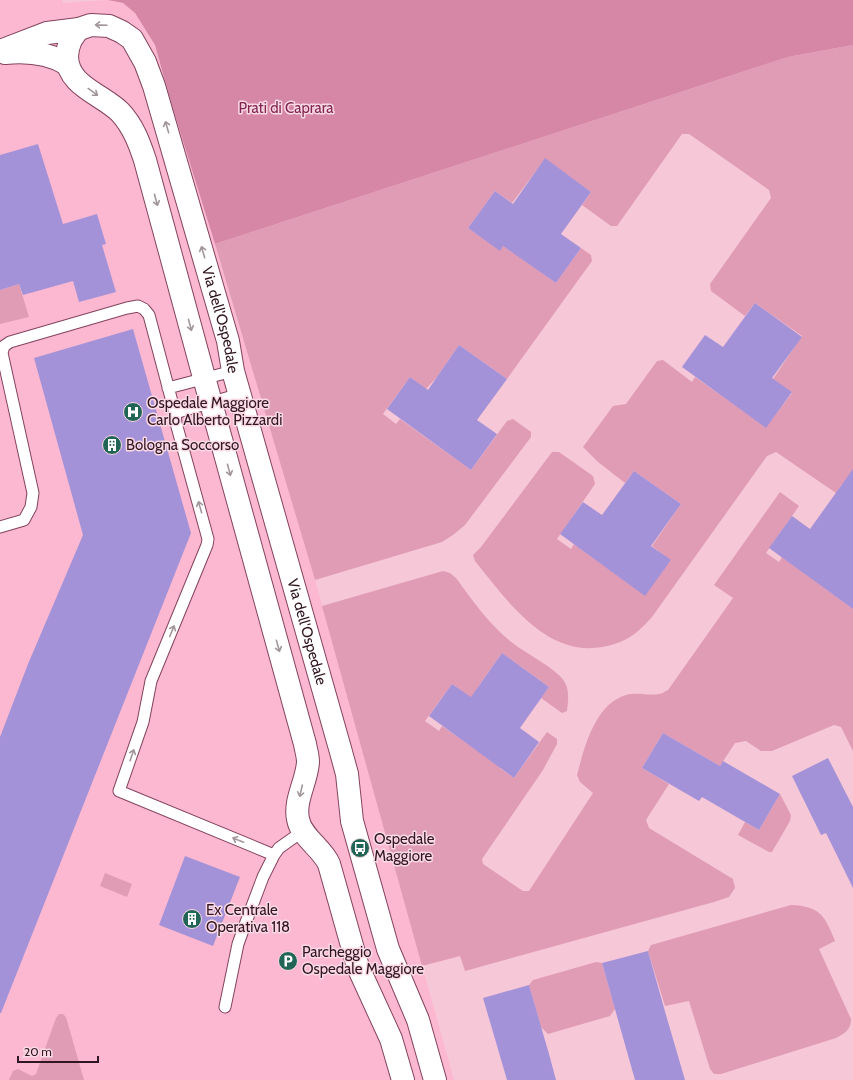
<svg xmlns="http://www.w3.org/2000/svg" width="853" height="1080" viewBox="0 0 853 1080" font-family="Cabin,sans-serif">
  <rect width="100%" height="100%" fill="#f6c7d7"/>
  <path fill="#fcb8d0" d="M 0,0 L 62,0 L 63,3 L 108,0 L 123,3 L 135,13 L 155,45 L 170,99 L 215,244 L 315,580 L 454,1080 L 0,1080 Z"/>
  <path fill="#e09cb5" d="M 853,45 L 853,492 L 842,484 L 836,493 L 776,452 L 767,456 L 652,617 C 637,634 625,643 602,647 C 545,657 506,599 475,561 L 473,555 L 481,547 L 552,452 L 559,452 L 593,476 L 595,484 L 557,539 L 571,549 L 574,544 L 603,565 L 671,561 L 652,546 L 681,504 L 634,471 L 625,483 L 598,462 L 583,447 L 613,406 L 626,404 L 657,361 L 663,360 L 692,382 L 695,377 L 766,427 L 792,393 L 773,379 L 802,336 L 755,303 L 745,316 L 711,291 L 710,284 L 771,198 L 769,190 L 689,134 L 682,134 L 617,226 L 611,226 L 582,205 L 591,192 L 545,159 L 512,203 L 495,191 L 468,228 L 500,250 L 503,246 L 513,253 L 517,248 L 525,261 L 556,283 L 581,248 L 591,255 L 592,261 L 507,379 L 459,345 L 437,377 L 426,389 L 410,377 L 383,414 L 396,424 L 400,419 L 471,470 L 507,421 L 513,419 L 531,432 L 531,437 L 465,525 L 453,535 L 442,542 L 315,580 L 215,244 L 788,57 Z
    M 19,284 L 29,317 L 0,324 L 0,290 Z
    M 780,492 L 799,506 L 766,553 L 779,562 L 782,557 L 853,609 L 853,751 L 841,727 L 834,725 L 772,751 L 761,751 L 746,741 L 735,743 L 720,766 L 663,733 L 642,768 L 669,784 L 646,820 L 649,828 L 733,879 L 735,888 L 729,897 L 714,902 L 465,971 L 460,956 L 422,966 L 322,606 L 443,571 L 450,573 L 456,578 C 472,600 489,624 510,641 C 523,652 556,668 564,681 C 570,690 568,702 567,711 L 562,713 L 541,698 L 549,687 L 502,653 L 480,684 L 472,698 L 452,684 L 425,721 L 439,731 L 442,726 L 472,747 L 504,763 L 500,768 L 514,778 L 547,732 L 557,739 L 557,744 L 543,770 L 482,859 L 483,864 L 523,891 L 529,891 L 593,793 L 580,782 L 577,775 C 584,748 595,704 626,695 C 638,692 649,696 659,694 C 662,694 665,691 668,690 L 733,598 L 714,585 Z
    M 780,794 L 791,815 L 790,821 L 772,852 L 769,852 L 738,835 L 745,822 L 759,830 Z
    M 105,873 L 132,884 L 127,897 L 100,886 Z
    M 791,905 C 821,906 825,917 835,941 L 819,949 L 851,1019 C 851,1030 845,1033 836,1038 L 721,1074 L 714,1074 L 710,1069 L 689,1001 L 665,1006 L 648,951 L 651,945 Z
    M 596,962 L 602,963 L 615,1009 L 610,1016 L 548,1034 L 541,1027 L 529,985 L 533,980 Z
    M 59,1014 L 63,1014 L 66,1017 L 84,1080 L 9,1080 L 13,1071 L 18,1069 L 32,1076 L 36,1074 L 56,1018 Z"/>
  <path fill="#d687a5" d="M 108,0 L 853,0 L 853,45 L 788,57 L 215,244 L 170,99 L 155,45 L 135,13 L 123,3 Z"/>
  <path fill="#a492d9" d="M 38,144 L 63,224 L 97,214 L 106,244 L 102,245 L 116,292 L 79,302 L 73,281 L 23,295 L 19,284 L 0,290 L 0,155 Z
    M 545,158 L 591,192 L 561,234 L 581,248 L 556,283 L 503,246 L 500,251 L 468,228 L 495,191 L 513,204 Z
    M 755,303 L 802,337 L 772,378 L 792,392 L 766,428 L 682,367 L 705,335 L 723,347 Z
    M 133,329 L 191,533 L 1,1013 L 0,1013 L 0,737 L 28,664 L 83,535 L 34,358 Z
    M 459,345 L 507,379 L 477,420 L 497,434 L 471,470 L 387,409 L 410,377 L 428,390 Z
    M 853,469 L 853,609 L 769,548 L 792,516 L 810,529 Z
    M 634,471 L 681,504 L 651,546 L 671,560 L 645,596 L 560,534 L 583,502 L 602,515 Z
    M 502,653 L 549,687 L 520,728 L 539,742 L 514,778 L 429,716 L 452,684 L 471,697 Z
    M 663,733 L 720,766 L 723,761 L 780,794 L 759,830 L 702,797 L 699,801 L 642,768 Z
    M 828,758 L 853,807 L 853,888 L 826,833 L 821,835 L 792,776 Z
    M 185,856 L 240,877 L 213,946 L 159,925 Z
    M 648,951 L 666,1015 L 685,1080 L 635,1080 L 622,1034 L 602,963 Z
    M 529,985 L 549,1054 L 556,1080 L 507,1080 L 483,998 Z"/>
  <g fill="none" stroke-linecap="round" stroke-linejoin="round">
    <defs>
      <path id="lane" d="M 168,388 L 233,371
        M 175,413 L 240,394
        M 0,527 L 24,520 L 31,507 L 33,493 L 2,353 L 4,346 L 10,342 L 127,308 L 138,306 L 144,309 L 149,315 L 175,413 L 176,423 L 208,539 L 207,545 L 151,681 L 143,722 L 119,791 L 274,855
        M 225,1007 L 238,944 L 243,930 L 263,877 L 274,855 L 279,848 L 303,831"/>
      <g id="secondary">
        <path d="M 79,29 C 71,38 68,44 67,56 C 67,86 102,94 120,112 C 133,126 139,142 145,160 L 211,403 L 305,744 C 306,750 308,756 308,762 C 307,781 294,800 298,819 C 301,837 322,848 329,864 L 358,967 L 391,1039 L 403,1080"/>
        <path id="s1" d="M 0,51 L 47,33 L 79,29 L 91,25 L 109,26 L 122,32 L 132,39 L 145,62 L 154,86 L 228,341 L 233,371 L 341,752 L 347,774 L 352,821 L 388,949 L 418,1020 L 435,1080"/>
        <path d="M 5,53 C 25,51 49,53 67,64"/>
      </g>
    </defs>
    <use href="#lane" stroke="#84435d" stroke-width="13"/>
    <use href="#secondary" stroke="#84435d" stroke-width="24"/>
    <use href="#lane" stroke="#fff" stroke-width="11"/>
    <use href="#secondary" stroke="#fff" stroke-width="22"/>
  </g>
  <defs><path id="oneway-shaft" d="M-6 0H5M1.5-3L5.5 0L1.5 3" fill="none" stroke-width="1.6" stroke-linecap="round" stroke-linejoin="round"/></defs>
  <g stroke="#a2969b">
    <use href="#oneway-shaft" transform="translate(101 25) rotate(-178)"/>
    <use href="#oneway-shaft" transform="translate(93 92) rotate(36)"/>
    <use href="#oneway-shaft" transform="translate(167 127) rotate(-106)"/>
    <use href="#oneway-shaft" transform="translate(156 200) rotate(75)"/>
    <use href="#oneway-shaft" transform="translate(203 252) rotate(-106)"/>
    <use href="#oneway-shaft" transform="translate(190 325) rotate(75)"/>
    <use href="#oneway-shaft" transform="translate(229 470) rotate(75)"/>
    <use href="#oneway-shaft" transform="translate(200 507) rotate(-106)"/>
    <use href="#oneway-shaft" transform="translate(172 631) rotate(-68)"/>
    <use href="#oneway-shaft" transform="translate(278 646) rotate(74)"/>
    <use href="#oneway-shaft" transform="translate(132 755) rotate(-71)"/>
    <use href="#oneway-shaft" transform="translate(301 791) rotate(103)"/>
    <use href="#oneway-shaft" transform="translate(238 840) rotate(-158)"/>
  </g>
  <defs>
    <symbol id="hospital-disc" viewBox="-11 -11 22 22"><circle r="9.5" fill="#216556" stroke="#f9d9e4"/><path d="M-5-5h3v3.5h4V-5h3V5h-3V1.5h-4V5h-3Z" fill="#fff"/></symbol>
    <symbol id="building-disc" viewBox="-11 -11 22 22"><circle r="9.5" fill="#216556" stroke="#f9d9e4"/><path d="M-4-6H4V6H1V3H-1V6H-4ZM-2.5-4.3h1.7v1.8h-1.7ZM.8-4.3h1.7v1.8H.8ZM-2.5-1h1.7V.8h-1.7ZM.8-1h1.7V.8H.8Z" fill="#fff"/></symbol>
    <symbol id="bus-disc" viewBox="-11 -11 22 22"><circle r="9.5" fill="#216556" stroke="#f9d9e4"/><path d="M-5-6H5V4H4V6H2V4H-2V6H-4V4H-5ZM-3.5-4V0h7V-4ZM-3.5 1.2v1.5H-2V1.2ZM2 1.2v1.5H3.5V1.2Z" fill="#fff"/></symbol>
    <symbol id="parking-disc" viewBox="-11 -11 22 22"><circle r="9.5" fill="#216556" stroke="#f9d9e4"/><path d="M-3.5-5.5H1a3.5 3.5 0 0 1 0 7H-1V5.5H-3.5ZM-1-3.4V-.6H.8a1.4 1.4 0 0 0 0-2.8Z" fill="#fff"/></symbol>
  </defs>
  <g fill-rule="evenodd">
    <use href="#hospital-disc" x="122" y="401" width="22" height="22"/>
    <use href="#building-disc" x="101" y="434" width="22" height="22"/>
    <use href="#bus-disc" x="349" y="837" width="22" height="22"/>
    <use href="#building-disc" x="181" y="908" width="22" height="22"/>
    <use href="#parking-disc" x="277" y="950" width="22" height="22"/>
  </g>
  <g text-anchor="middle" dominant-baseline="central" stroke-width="3" stroke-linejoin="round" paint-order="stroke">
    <g font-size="15" fill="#822551" stroke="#f9d9e4">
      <text x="286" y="108">Prati di Caprara</text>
    </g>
    <g font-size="15" fill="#311521" stroke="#f9d9e4">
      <text stroke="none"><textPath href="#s1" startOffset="435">Via dell'Ospedale</textPath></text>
      <text stroke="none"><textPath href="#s1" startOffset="759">Via dell'Ospedale</textPath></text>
    </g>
    <g font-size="15" fill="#311521" stroke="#f9d9e4" text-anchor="start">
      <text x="147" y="403">Ospedale Maggiore<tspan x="147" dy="17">Carlo Alberto Pizzardi</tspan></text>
      <text x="126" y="445">Bologna Soccorso</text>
      <text x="374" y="839">Ospedale<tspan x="374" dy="17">Maggiore</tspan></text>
      <text x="206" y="910">Ex Centrale<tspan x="206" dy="17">Operativa 118</tspan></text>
      <text x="302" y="952">Parcheggio<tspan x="302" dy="17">Ospedale Maggiore</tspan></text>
    </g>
  </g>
  <path d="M18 1056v6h80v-6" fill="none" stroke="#311521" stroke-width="2"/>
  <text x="24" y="1056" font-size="12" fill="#311521" stroke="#f9d9e4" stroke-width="3" paint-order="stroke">20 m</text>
</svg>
